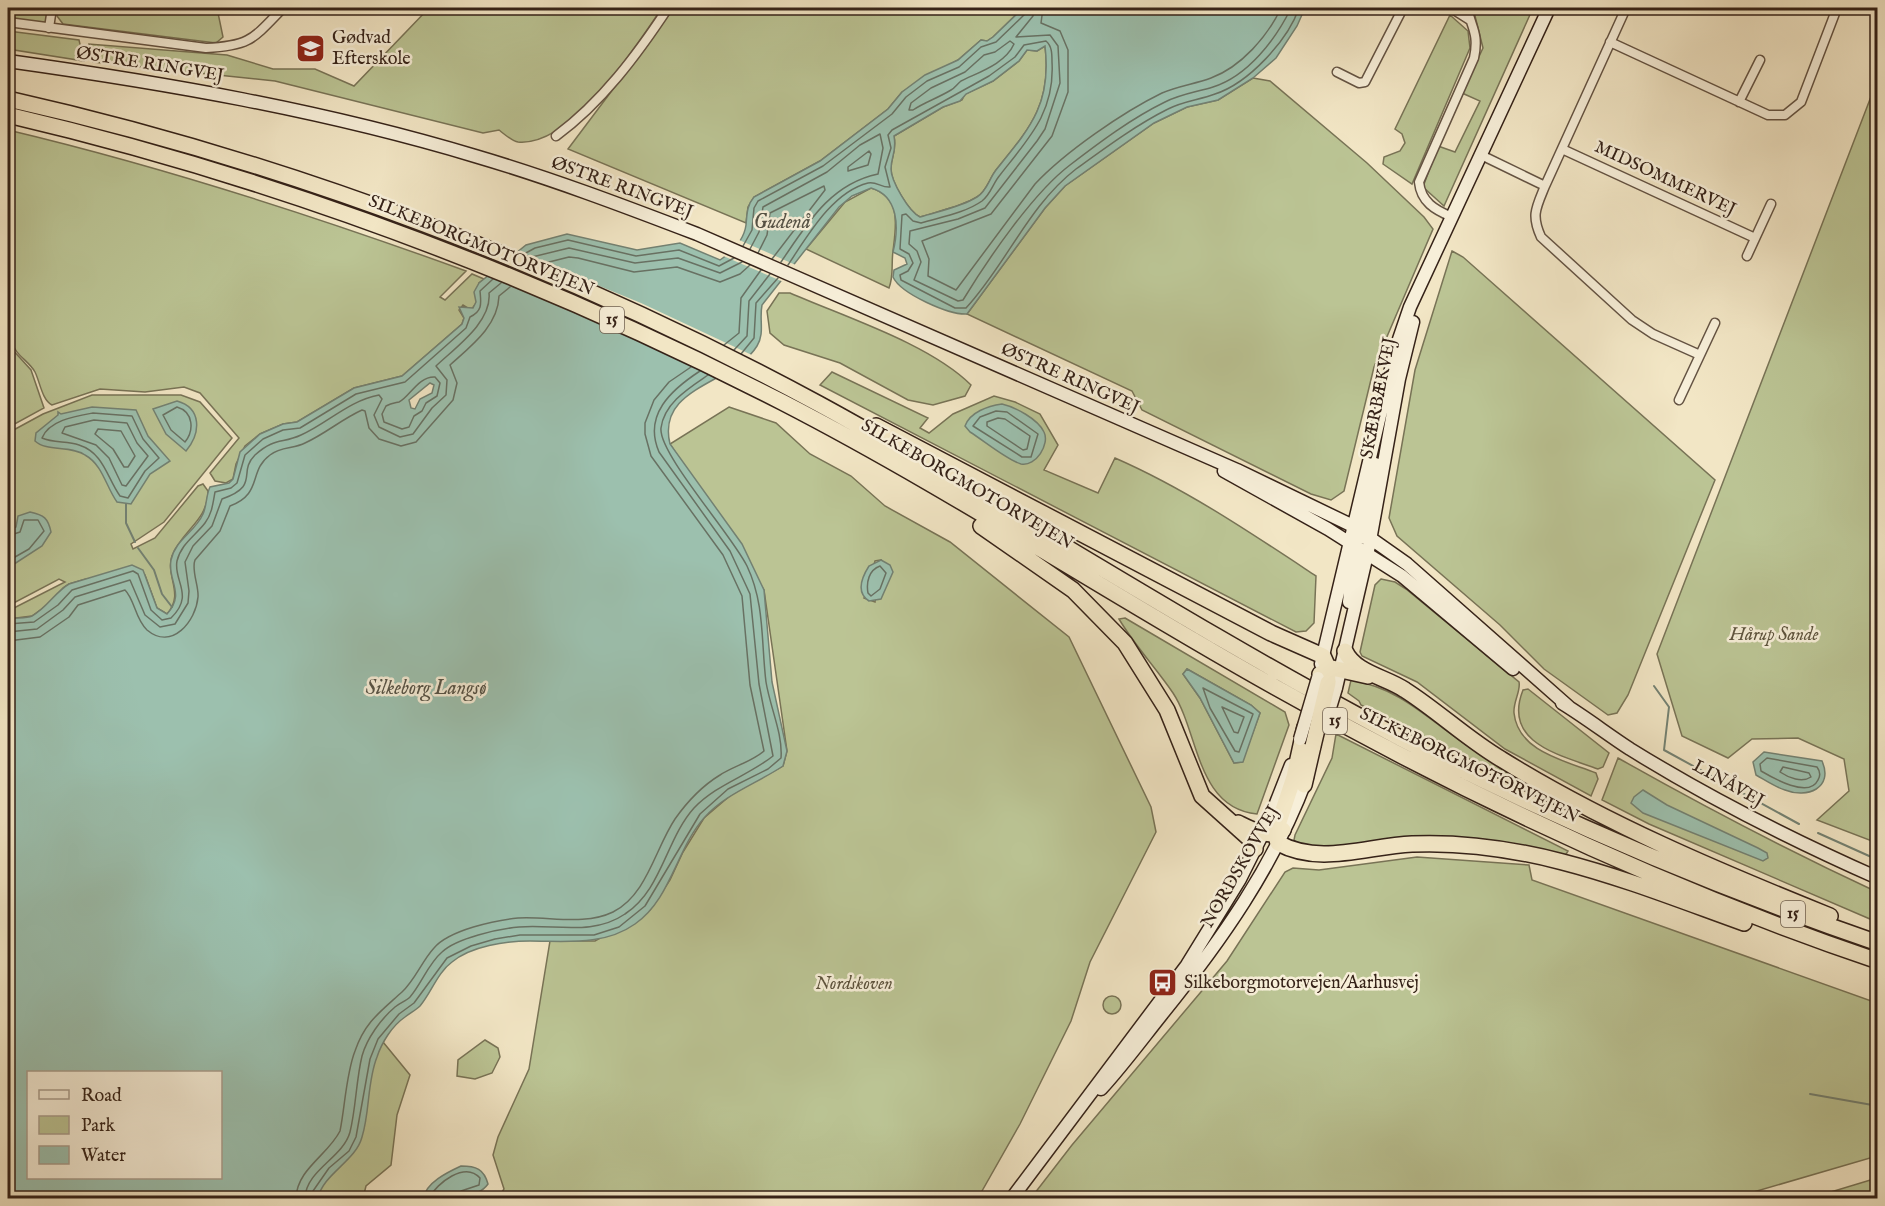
<svg xmlns="http://www.w3.org/2000/svg" width="1885" height="1206" viewBox="0 0 1885 1206" font-family="'IM FELL English',serif">
  <rect width="100%" height="100%" fill="#f2e6c5"/>
  <filter id="stains"><feTurbulence type="fractalNoise" baseFrequency=".00333" numOctaves="4"/><feColorMatrix values="0 0 0 0 .2 0 0 0 0 .09 0 0 0 0 .02 0 0 0 .5 -.17"/></filter>
  <radialGradient id="worn" r=".72"><stop offset=".6" stop-color="#630" stop-opacity="0"/><stop offset="1" stop-color="#630" stop-opacity=".3"/></radialGradient>
  <path fill="#bbc494" stroke="#787356" stroke-width="1.5" fill-rule="evenodd" d="M 8,8 L 48,8 L 46,24 L 8,19 Z
    M 58,8 L 217,8 L 223,37 L 216,43 L 63,24 L 57,16 Z
    M 429,8 L 662,8 C 635,47 572,147 518,142 C 512,141 504,134 499,130 L 483,133 L 275,81 L 93,62 L 89,44 L 227,55 L 273,69 L 315,69 L 354,86 Z
    M 674,8 L 1023,8 L 993,37 L 987,41 L 981,40 L 958,60 L 902,92 L 888,109 L 820,161 L 754,197 L 748,207 L 746,223 L 568,149 Z
    M 1473,8 L 1533,8 L 1444,206 L 1423,187 L 1438,146 L 1455,152 L 1480,101 L 1462,93 L 1483,48 Z
    M 1450,15 L 1468,31 L 1470,48 L 1412,184 L 1383,164 L 1384,157 L 1400,151 L 1405,143 L 1402,134 L 1395,129 Z
    M 8,31 L 79,40 L 84,61 L 8,49 Z
    M 1045,46 C 1052,104 1030,128 996,170 C 989,179 987,191 977,197 C 961,207 939,211 920,217 C 909,212 891,182 891,169 C 891,156 897,152 894,136 L 943,107 L 962,100 L 965,94 L 993,81 L 1019,61 L 1027,50 L 1037,51 Z
    M 1253,78 L 1270,81 L 1367,163 L 1424,217 L 1433,229 L 1374,367 L 1344,491 L 1331,500 L 1311,494 L 1142,410 L 1132,391 L 967,314 L 1045,208 L 1065,186 L 1154,123 L 1187,107 L 1218,100 Z
    M 1877,81 L 1877,843 L 1817,820 L 1849,791 L 1844,759 L 1798,738 L 1752,739 L 1728,758 L 1682,736 L 1657,654 Z
    M 8,130 C 164,167 315,216 466,271 L 440,297 L 445,300 L 472,274 L 484,279 L 479,283 L 477,302 L 471,310 L 463,305 L 459,310 L 464,318 L 462,324 L 402,376 L 354,388 L 297,422 L 283,424 L 260,434 L 245,446 L 236,464 L 233,479 L 226,483 L 215,481 L 210,473 L 239,438 L 200,393 L 184,387 L 145,392 L 100,389 L 52,405 C 42,400 40,382 35,372 C 29,361 15,355 12,342 C 6,325 12,303 8,285 Z
    M 871,188 C 902,197 896,226 893,251 C 891,265 894,275 889,288 L 806,249 L 845,202 Z
    M 1452,251 L 1463,257 L 1715,480 L 1628,695 L 1617,713 L 1608,715 L 1544,669 L 1500,625 L 1397,536 L 1389,518 L 1415,370 Z
    M 779,293 L 790,293 C 845,317 930,344 971,385 L 965,396 L 933,405 L 908,400 L 840,363 L 784,345 L 770,333 L 767,311 Z
    M 8,307 L 11,348 L 31,370 L 44,408 L 9,427 L 8,433 L 43,414 L 92,395 L 181,395 L 200,402 L 232,438 L 164,522 L 131,544 L 133,549 L 155,538 L 198,486 L 203,484 L 208,491 C 208,521 182,530 172,556 C 165,576 185,594 167,614 L 157,608 L 145,575 L 86,579 L 69,584 L 63,588 L 54,600 L 32,616 L 8,619 L 8,611 L 65,582 L 59,579 L 8,606 Z
    M 832,372 L 928,418 L 920,428 L 929,433 L 953,414 L 994,396 L 1015,402 L 1040,414 L 1058,445 L 1044,470 L 1098,493 L 1115,458 C 1186,489 1251,533 1316,576 L 1314,623 L 1306,631 L 1296,632 L 820,385 Z
    M 729,407 L 776,423 L 810,454 L 851,476 L 885,506 L 950,542 L 1069,637 L 1151,807 L 1156,832 L 1090,962 L 1071,1021 L 1020,1124 L 978,1198 L 498,1198 L 504,1189 L 493,1155 L 498,1137 L 529,1069 L 550,941 L 595,941 L 650,910 L 670,880 L 683,852 L 704,818 L 732,794 L 783,766 L 787,751 L 764,590 L 670,444 ZM 881,560 L 875,602 L 864,598 L 875,561 Z
    M 1381,579 L 1395,582 L 1406,589 L 1519,682 C 1521,691 1513,702 1514,713 C 1518,752 1566,761 1596,773 L 1598,779 L 1591,796 L 1505,749 L 1417,682 L 1362,656 L 1360,652 L 1375,585 Z
    M 1125,618 L 1285,712 L 1289,725 L 1257,814 C 1196,808 1199,732 1173,693 C 1156,668 1135,646 1119,619 ZM 1187,669 L 1251,705 L 1260,713 L 1242,762 L 1234,763 L 1200,698 L 1183,674 Z
    M 1351,680 C 1404,689 1431,723 1474,750 C 1508,772 1545,790 1580,809 L 1577,813 L 1361,705 L 1359,701 L 1348,693 Z
    M 1528,689 L 1609,753 L 1603,767 L 1598,769 C 1560,755 1502,743 1523,690 Z
    M 1336,734 L 1568,851 L 1565,856 L 1497,841 L 1407,839 L 1316,849 L 1299,845 L 1294,840 L 1295,835 L 1332,758 Z
    M 1618,758 C 1703,806 1789,851 1877,892 L 1877,922 L 1649,824 L 1602,800 Z
    M 1417,857 L 1529,865 L 1532,880 L 1877,1003 L 1877,1156 L 1733,1198 L 1031,1198 L 1072,1145 L 1227,961 L 1285,872 L 1293,868 L 1319,870 Z
    M1103 1005a9 9 0 1 1 18 0a9 9 0 1 1-18 0Z
    M 485,1040 L 498,1048 L 500,1057 L 492,1073 L 475,1079 L 457,1076 L 458,1060 Z
    M 383,1042 L 410,1075 L 397,1115 L 391,1165 L 366,1186 L 363,1198 L 302,1198 Z
    M 1877,1178 L 1877,1198 L 1811,1198 Z"/>
  <path fill="#9cc0ae" stroke="#738172" stroke-width="1.5" fill-rule="evenodd" d="M 1023,8 L 1305,8 L 1297,26 L 1276,58 L 1253,78 L 1218,100 L 1187,107 L 1154,123 L 1065,186 L 1045,208 L 967,314 C 949,315 901,294 893,277 L 894,270 L 907,264 L 905,258 L 893,252 C 899,228 899,196 871,188 L 852,196 L 839,207 L 762,305 C 759,320 765,333 757,346 C 734,384 656,386 670,444 L 742,544 L 764,590 L 772,682 L 787,751 L 783,766 C 756,784 725,794 704,818 C 676,850 671,899 635,924 C 604,946 566,941 530,941 C 506,941 471,946 452,962 C 438,972 431,993 420,1006 C 416,1010 410,1013 405,1017 C 392,1026 382,1042 377,1057 C 367,1082 370,1112 362,1137 C 356,1161 323,1174 318,1198 L 8,1198 L 8,619 C 14,617 26,619 32,616 C 47,608 55,592 69,584 L 132,565 L 143,570 L 157,608 L 167,614 C 186,593 167,581 171,560 C 175,540 195,532 203,514 C 207,505 206,495 210,487 L 229,483 L 233,479 L 240,452 L 260,434 L 283,424 L 297,422 L 354,388 L 402,376 L 462,324 L 464,318 L 459,307 L 473,308 L 476,302 L 474,292 L 479,283 L 526,245 L 567,234 L 637,250 L 680,243 L 720,260 C 732,252 744,240 746,225 C 747,214 747,205 754,197 L 820,161 L 888,109 L 902,92 L 925,75 L 958,60 L 981,40 L 987,41 L 993,37 ZM 1045,46 C 1052,104 1030,128 996,170 C 989,179 987,191 977,197 C 961,207 939,211 920,217 C 909,212 891,181 891,169 C 891,156 897,152 894,136 L 943,107 L 960,101 L 966,94 L 993,81 L 1019,61 L 1027,50 L 1037,51 ZM 430,383 L 434,385 L 432,393 L 420,399 L 415,409 L 411,408 L 409,400 ZM 28,1072 L 220,1072 L 220,1178 L 28,1178 Z
    M 177,401 C 202,408 201,433 186,451 L 166,434 L 153,409 Z
    M 1002,404 C 1015,407 1038,419 1044,432 C 1050,444 1036,467 1021,464 C 1007,460 983,440 970,432 L 965,426 C 970,412 988,406 1002,404 Z
    M 92,407 L 136,410 L 148,436 L 170,461 L 150,474 L 131,504 L 117,502 C 106,487 103,465 85,455 C 70,445 47,452 35,441 L 36,433 L 58,415 L 58,412 L 61,414 Z
    M 30,512 C 44,515 48,518 51,532 L 42,546 L 8,568 L 8,531 L 16,527 L 18,516 Z
    M 881,560 L 890,565 L 893,572 L 881,599 L 869,601 C 855,592 862,577 869,566 Z
    M 1187,669 L 1251,705 L 1260,713 L 1243,762 L 1234,763 L 1200,698 L 1183,674 Z
    M 1764,752 L 1822,761 C 1834,788 1807,799 1785,790 C 1775,787 1765,780 1756,775 L 1753,762 Z
    M 1643,790 L 1667,805 L 1758,848 L 1767,853 L 1768,858 L 1763,861 L 1643,813 L 1631,803 L 1634,797 Z
    M 461,1166 C 476,1166 484,1169 488,1184 C 476,1201 443,1199 424,1198 C 425,1183 448,1172 461,1166 Z"/>
  <path fill="#f2e6c5" d="M 737,239 L 798,266 L 786,283 L 721,255 L 730,251 Z
    M 514,251 L 641,303 L 754,356 L 735,369 L 633,319 L 500,262 Z"/>
  <g fill="none" stroke-linecap="round" stroke-linejoin="round">
    <path stroke="#687163" stroke-width="1.5" d="M 1034,8 L 1033,16 L 1016,37 L 1050,35 L 1058,46 L 1060,83 L 1045,129 L 1037,141 L 985,208 L 958,219 L 910,231 L 909,244 L 917,251 L 921,262 L 914,280 L 958,301 L 963,300 C 988,259 1033,193 1070,165 C 1100,142 1132,118 1165,102 C 1181,94 1197,92 1213,87 C 1248,76 1276,39 1291,8
      M 1043,8 L 1041,23 L 1060,31 L 1068,50 L 1068,92 L 1052,136 L 991,214 L 922,241 L 929,259 L 928,276 L 956,290 L 1035,184 C 1065,152 1123,112 1162,93 C 1178,86 1195,84 1211,78 C 1241,67 1268,36 1281,8
      M 1010,41 L 1014,44 C 1005,64 979,72 961,81 C 957,84 955,88 951,90 C 938,98 925,102 913,110 L 909,110 L 911,103 L 931,88 L 965,72 L 984,55 L 995,52 Z
      M 869,151 L 871,154 L 868,165 L 848,171 L 848,167 Z
      M 743,246 L 752,230 L 754,208 L 758,201 L 823,166 L 892,114 L 906,97 L 927,81 L 959,67 L 981,47 L 996,42 L 1025,14 L 1027,8
      M 750,249 L 759,232 L 763,207 L 827,172 L 860,145 L 880,134 L 883,148 L 878,174 C 830,184 807,224 781,262
      M 758,253 L 767,235 L 770,213 L 824,186 L 825,190 L 772,259
      M 524,254 L 535,248 L 568,240 L 636,256 L 679,250 L 719,266 L 734,258
      M 532,257 L 569,248 L 635,263 L 678,258 L 720,273 L 742,262
      M 545,263 L 569,257 L 578,258 L 634,272 L 677,267 L 720,282 L 740,274 L 750,265
      M 788,265 C 807,237 832,192 868,183 C 876,181 882,188 890,187 L 885,167 L 891,148 L 888,135 L 892,130 L 989,76 L 1015,57 L 1024,45 L 1046,41 C 1052,46 1052,54 1052,62 C 1055,112 1029,138 1000,175 C 993,183 991,194 982,201 C 965,213 941,217 921,223 L 913,221 L 906,214 L 902,215 L 900,249 L 909,254 L 913,263 L 908,271 L 900,275 L 901,280 L 955,308 L 966,308 C 1006,265 1028,206 1076,169 C 1105,148 1136,125 1168,109 C 1183,101 1199,100 1215,94 C 1249,83 1288,40 1299,8
      M 724,345 L 739,333 L 741,298 L 761,270
      M 734,350 L 747,336 L 749,301 L 770,274
      M 741,354 L 754,338 L 756,303 L 778,278
      M 435,377 L 440,383 L 437,396 L 426,403 L 422,411 L 414,416 L 409,427 L 402,429 L 384,422 L 382,414 L 386,406 C 391,403 394,403 399,402 C 409,398 418,376 435,377 Z
      M 177,407 C 194,412 194,431 185,442 L 171,430 L 163,415 Z
      M 996,411 L 1007,412 L 1038,434 L 1031,457 L 1022,457 L 973,426 L 980,417 Z
      M 93,413 L 132,416 L 143,439 L 159,458 L 145,471 L 128,498 L 120,496 C 107,478 104,453 79,445 C 67,441 53,443 42,438 C 49,420 76,416 93,413 Z
      M 998,418 L 1005,419 L 1030,436 L 1027,449 L 1023,450 L 987,426 L 987,422 Z
      M 94,420 L 127,423 L 137,443 L 148,456 L 126,486 L 122,485 L 109,458 L 96,445 L 62,433 L 65,427 Z
      M 98,429 L 121,431 L 135,456 L 128,467 L 124,467 L 113,449 L 95,434 Z
      M 8,536 L 20,532 L 24,520 L 38,520 L 44,531 L 29,549 L 8,561
      M 880,566 L 886,573 L 880,589 L 871,596 L 868,593 C 866,582 869,570 880,566 Z
      M 8,624 L 34,622 L 58,605 L 72,590 L 133,571 L 138,574 L 151,610 L 162,620 L 171,618 C 195,595 173,581 177,561 C 181,544 195,536 205,523 C 212,514 213,503 215,492 L 231,488 L 237,483 L 245,455 L 263,439 L 283,430 L 300,428 L 356,394 L 405,382 L 466,328 L 470,317 C 483,311 481,303 480,291 L 493,279
      M 8,632 L 37,629 L 63,610 L 75,597 L 130,580 L 145,615 L 160,627 L 175,624 L 188,603 L 189,591 L 185,562 L 193,546 L 212,526 L 222,499 C 261,485 237,473 255,455 C 275,437 282,444 301,435 C 328,423 348,401 379,395 L 382,399 L 374,415 L 379,427 L 400,437 L 413,434 L 432,408 L 446,395 L 447,380 L 436,366 C 456,347 492,322 489,293 L 501,283
      M 8,641 L 40,637 L 69,617 L 78,605 L 125,590 C 135,600 135,619 147,630 C 172,651 196,621 198,597 C 199,586 191,570 195,560 L 220,531 L 230,506 C 263,494 248,471 270,455 C 281,446 294,449 305,443 C 325,434 342,419 362,410 L 365,411 L 369,428 L 379,439 L 401,446 L 416,442 L 453,400 L 457,383 L 450,365 C 471,346 498,326 499,296 L 510,287
      M 1203,688 L 1253,714 L 1239,752 L 1235,751 L 1210,708 Z
      M 1222,707 L 1244,717 L 1238,733 L 1234,732 Z
      M 1767,758 L 1817,767 C 1820,771 1821,775 1818,780 C 1809,799 1773,778 1761,771 L 1760,764 Z
      M 1783,767 L 1809,773 L 1811,777 C 1802,783 1789,778 1780,772 Z
      M 296,1198 C 297,1169 328,1155 340,1131 C 345,1107 346,1074 355,1051 C 365,1022 380,1012 402,992 C 415,980 422,961 434,948 C 449,930 496,920 518,918 C 549,916 584,926 613,912 C 647,895 655,849 675,819 C 687,802 702,786 720,775 C 734,766 751,762 764,751 L 750,685 L 742,596 L 723,555 L 651,456 L 645,434 L 645,423 L 654,400 L 669,382 L 691,367
      M 305,1198 C 306,1170 343,1158 350,1132 C 356,1108 356,1081 362,1056 C 367,1038 381,1019 395,1007 C 400,1003 406,1001 410,997 C 422,983 428,964 442,952 C 457,938 498,929 519,927 C 555,924 593,936 625,914 C 662,890 666,839 694,808 C 717,784 748,776 773,756 L 759,684 L 750,594 L 730,551 L 659,452 C 643,415 671,390 700,371
      M 312,1198 L 313,1191 L 329,1168 L 349,1151 L 356,1137 L 370,1059 L 378,1039 L 399,1014 L 414,1003 L 447,958 L 471,946 L 495,939 L 520,935 L 594,935 L 619,927 L 645,906 L 700,814 L 728,789 L 768,769 L 781,758 C 783,734 770,707 766,682 C 761,642 765,604 747,566 C 732,535 658,453 661,428 C 664,403 689,388 708,375
      M 429,1198 C 437,1183 465,1161 480,1178 L 479,1185 L 461,1191 L 458,1198"/>
    <path stroke="#738172" stroke-width="2" d="M 126,504 L 126,523 L 135,542
      M 138,548 L 154,570 L 162,594 L 172,607
      M 1654,686 L 1669,707 L 1664,750 L 1799,824
      M 1818,833 L 1878,860
      M 1810,1094 L 1878,1106
      M 515,1192 L 524,1198"/>
    <defs>
      <path id="street" d="M 1451,8 L 1470,20
        M 1626,8 L 1545,186 C 1536,208 1531,215 1541,237 L 1632,320 L 1653,334 L 1700,355
        M 8,22 L 206,48 C 250,46 253,39 283,8
        M 49,28 L 52,8
        M 1610,42 L 1768,115 L 1785,115 L 1801,102 L 1837,8
        M 1337,72 L 1359,83 L 1365,82 L 1403,8
        M 1739,102 L 1760,60
        M 556,136 C 602,102 637,55 668,8
        M 1562,149 L 1755,238
        M 1481,155 L 1545,186
        M 1452,217 C 1435,210 1421,202 1419,182 L 1474,58 C 1479,34 1472,29 1467,8
        M 1747,256 L 1771,204
        M 1679,400 L 1715,323"/>
      <path id="secondary" d="M 8,61 C 165,83 322,110 475,156 C 550,178 624,206 697,234 L 1237,470 L 1353,526 L 1407,564 L 1569,707
        M 1224,471 L 1328,529 L 1402,576 L 1513,669
        M 1361,538 L 1375,464
        M 1349,602 L 1356,542
        M 1321,664 L 1396,348 L 1410,307 L 1549,8
        M 1336,688 L 1369,546 L 1399,379 L 1413,322
        M 1562,703 C 1585,717 1607,734 1630,749 C 1709,798 1792,840 1878,878
        M 1101,1089 C 1123,1065 1142,1039 1162,1014 C 1221,941 1274,866 1307,777
        M 1012,1198 L 1187,965 L 1240,879 L 1269,821 L 1291,765"/>
      <path id="highway" d="M 8,99 C 288,162 566,267 819,404 C 1001,503 1174,617 1357,715 C 1524,806 1698,881 1878,943
        M 8,115 C 277,178 536,276 782,402 C 951,489 1110,595 1275,687 C 1468,796 1668,890 1878,961
        M 876,426 L 1271,633 L 1323,656 L 1327,665 L 1328,683
        M 981,526 L 1073,590 L 1125,643 L 1167,710 L 1202,796 L 1251,840 L 1255,849
        M 1345,651 C 1355,673 1386,677 1405,690 C 1438,711 1467,739 1501,759 C 1604,823 1718,871 1830,916
        M 1320,674 L 1332,668 L 1368,676
        M 1305,727 L 1294,777 L 1275,834 L 1278,843 C 1320,866 1367,846 1412,844 C 1530,839 1635,884 1744,923
        M 1304,785 L 1313,746
        M 1238,823 C 1252,830 1268,839 1283,830"/>
    </defs>
    <use href="#street" stroke="#645343" stroke-width="11"/>
    <use href="#secondary" stroke="#352218" stroke-width="15"/>
    <use href="#highway" stroke="#352218" stroke-width="18"/>
    <use href="#street" stroke="#f7efd9" stroke-width="8"/>
    <use href="#secondary" stroke="#f7efd9" stroke-width="12"/>
    <use href="#highway" stroke="#f2e6c5" stroke-width="15"/>
    <defs>
      <path id="secondary-bridge" d="M 1325,724 L 1336,688
        M 1300,739 L 1318,678"/>
      <path id="highway-bridge" d="M 1313,746 L 1328,683"/>
    </defs>
    <use href="#secondary-bridge" stroke="#352218" stroke-width="15" stroke-linecap="butt"/>
    <use href="#highway-bridge" stroke="#352218" stroke-width="18" stroke-linecap="butt"/>
    <use href="#secondary-bridge" stroke="#f7efd9" stroke-width="12"/>
    <use href="#highway-bridge" stroke="#f2e6c5" stroke-width="15"/>
  </g>
  <defs>
    <symbol id="school-square" viewBox="-11 -11 22 22"><rect x="-9" y="-9" width="18" height="18" rx="4" fill="#8f2418" stroke="#f7efd9"/><path d="M0-5L7-2L0 1L-7-2ZM-4 1L0 2.5L4 1V4Q0 6-4 4Z" fill="#fff"/></symbol>
    <symbol id="bus-square" viewBox="-11 -11 22 22"><rect x="-9" y="-9" width="18" height="18" rx="4" fill="#8f2418" stroke="#f7efd9"/><path d="M-5-6H5V4H4V6H2V4H-2V6H-4V4H-5ZM-3.5-4V0h7V-4ZM-3.5 1.2v1.5H-2V1.2ZM2 1.2v1.5H3.5V1.2Z" fill="#fff"/></symbol>
  </defs>
  <g fill-rule="evenodd">
    <use href="#school-square" x="294" y="32" width="33" height="33"/>
    <use href="#bus-square" x="1146" y="966" width="33" height="33"/>
  </g>
  <g text-anchor="middle" dominant-baseline="central" stroke-width="5" stroke-linejoin="round" paint-order="stroke">
    <g fill="#f7efd9" stroke="#6f6052" stroke-width="1.5">
      <rect x="600" y="307" width="24" height="26" rx="4.5"/>
      <rect x="1323" y="708" width="24" height="26" rx="4.5"/>
      <rect x="1781" y="901" width="24" height="26" rx="4.5"/>
    </g>
    <g font-size="16" font-weight="bold" fill="#352218">
      <text x="612" y="320">15</text>
      <text x="1335" y="721">15</text>
      <text x="1793" y="914">15</text>
    </g>
    <g font-size="18" fill="#352218" stroke="#f7efd9" text-anchor="start">
      <text x="332" y="38">Gødvad<tspan x="332" dy="21">Efterskole</tspan></text>
      <text x="1184" y="983">Silkeborgmotorvejen/Aarhusvej</text>
    </g>
    <g font-size="18" fill="#352218" stroke="#f7efd9">
      <text transform="translate(150 65) rotate(9)">ØSTRE RINGVEJ</text>
      <text transform="translate(1665 179) rotate(25)">MIDSOMMERVEJ</text>
      <text transform="translate(622 188) rotate(20)">ØSTRE RINGVEJ</text>
      <text transform="translate(481 246) rotate(22)">SILKEBORGMOTORVEJEN</text>
      <text transform="translate(1070 379) rotate(24)">ØSTRE RINGVEJ</text>
      <text transform="translate(1379 398) rotate(-79)">SKÆRBÆKVEJ</text>
      <text transform="translate(967 485) rotate(30)">SILKEBORGMOTORVEJEN</text>
      <text transform="translate(1469 766) rotate(26)">SILKEBORGMOTORVEJEN</text>
      <text transform="translate(1728 784) rotate(29)">LINÅVEJ</text>
      <text transform="translate(1241 867) rotate(-60)">NORDSKOVVEJ</text>
    </g>
    <g font-size="18" font-style="italic" fill="#5d533d" stroke="#f7efd9">
      <text x="1774" y="635">Hårup Sande</text>
      <text x="854" y="984">Nordskoven</text>
    </g>
    <g font-size="20" font-style="italic" fill="#545145" stroke="#f7efd9">
      <text x="782" y="222">Gudenå</text>
      <text x="426" y="688">Silkeborg Langsø</text>
    </g>
  </g>
  <rect width="1885" height="1206" fill="none" stroke="#f2e6c5" stroke-width="30"/>
  <rect x="9" y="9" width="1867" height="1188" fill="none" stroke="#352218" stroke-width="3"/>
  <rect x="15" y="15" width="1855" height="1176" fill="none" stroke="#352218" stroke-width="1.5"/>
  <rect x="27" y="1071" width="195" height="108" fill="#f7efd9" stroke="#a99d8c" stroke-width="1.5"/>
  <rect x="39" y="1090" width="30" height="9" fill="#f7efd9" stroke="#a99d8c" stroke-width="1.5"/>
  <text x="81" y="1101" font-size="18" fill="#352218">Road</text>
  <rect x="39" y="1116" width="30" height="18" fill="#bbc494" stroke="#a99d8c" stroke-width="1.5"/>
  <text x="81" y="1131" font-size="18" fill="#352218">Park</text>
  <rect x="39" y="1146" width="30" height="18" fill="#9cc0ae" stroke="#a99d8c" stroke-width="1.5"/>
  <text x="81" y="1161" font-size="18" fill="#352218">Water</text>
  <rect width="100%" height="100%" filter="url(#stains)"/>
  <rect width="100%" height="100%" fill="url(#worn)"/>
</svg>
